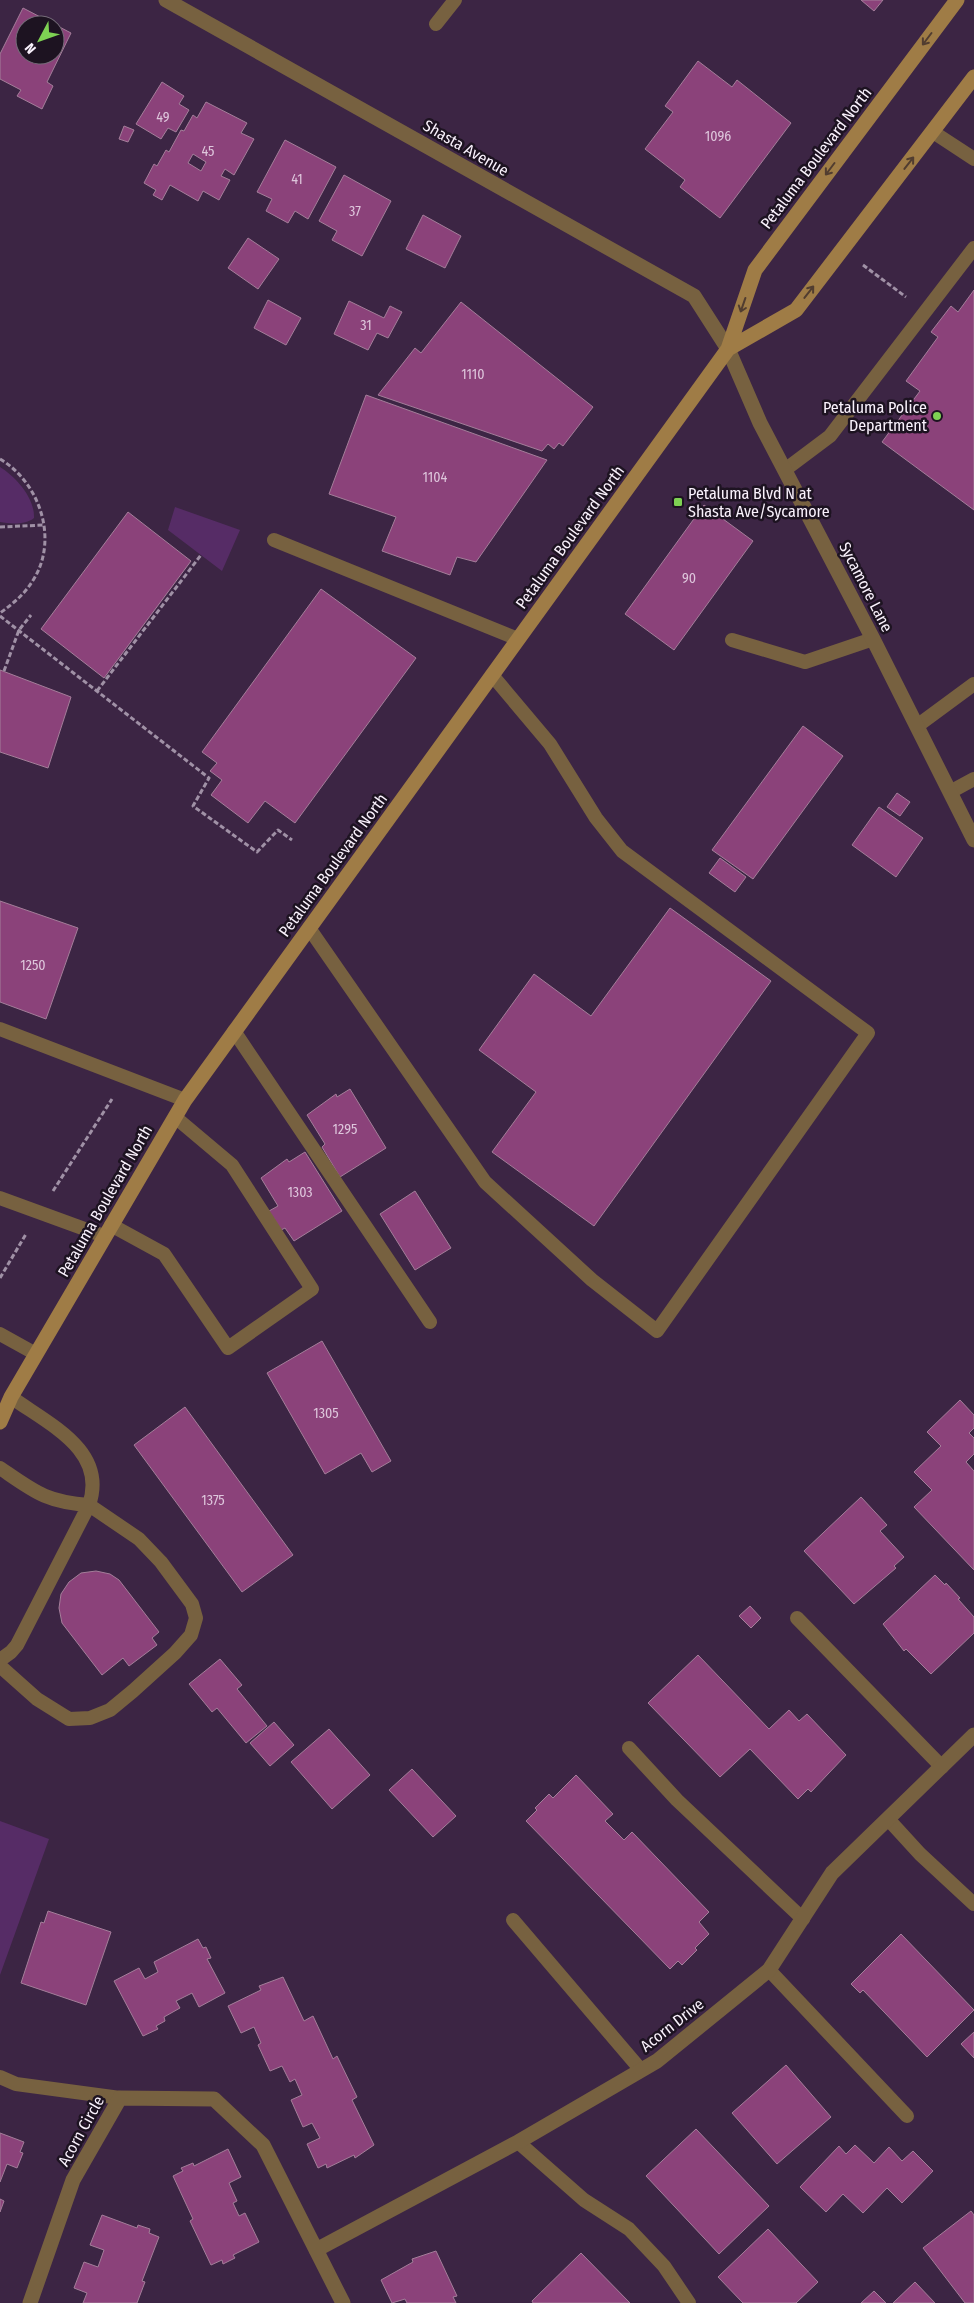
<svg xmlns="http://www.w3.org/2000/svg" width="974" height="2303" viewBox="0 0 974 2303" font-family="'Fira Sans Condensed',sans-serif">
  <rect width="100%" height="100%" fill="#3c2544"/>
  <path fill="#562c66" d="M 0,467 C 16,477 35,498 34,518 C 26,525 10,524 0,522 Z
    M 175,507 L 240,530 L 222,571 L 168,530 Z
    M 0,1821 L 49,1839 L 0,1975 Z"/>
  <path fill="#8b427a" stroke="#a47e9a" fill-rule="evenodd" d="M 861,0 L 883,0 L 874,11 Z
    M 23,8 L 71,33 L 47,82 L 53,86 L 42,109 L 17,96 L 21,90 L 0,79 L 0,54 ZM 25,25 L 55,25 L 55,55 L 25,55 Z
    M 698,61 L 732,87 L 737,80 L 791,123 L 720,218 L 680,187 L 685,180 L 645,149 L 673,112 L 665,106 Z
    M 162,82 L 184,96 L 179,104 L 189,110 L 176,132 L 168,128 L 161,139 L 136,124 Z
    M 206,102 L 247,123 L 241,133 L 254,139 L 234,175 L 225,169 L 221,176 L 230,180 L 219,200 L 203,191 L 198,201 L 170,185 L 162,200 L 153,195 L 156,190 L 144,183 L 154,164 L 157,166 L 166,150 L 169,152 L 181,130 L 184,131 L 193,115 L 197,118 ZM 193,154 L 206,162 L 201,171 L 188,163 Z
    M 124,126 L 134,130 L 128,142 L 119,139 Z
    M 285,140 L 336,167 L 308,219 L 295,211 L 288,223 L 266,211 L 272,199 L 257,192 Z
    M 344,175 L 391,201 L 362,256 L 332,240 L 337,231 L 319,221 Z
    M 423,215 L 461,236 L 445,268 L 406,249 Z
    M 248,238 L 279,259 L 258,289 L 228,268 Z
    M 974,290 L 974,510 L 882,442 L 920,391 L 906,381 L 938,337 L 931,332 L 951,306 L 958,312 Z
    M 268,300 L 301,318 L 286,345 L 254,328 Z
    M 349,301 L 384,318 L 390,306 L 402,312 L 388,338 L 377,333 L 368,350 L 334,334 Z
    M 461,302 L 593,407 L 563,446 L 559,443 L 554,449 L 548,444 L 542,451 L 378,395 L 415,348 L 421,353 Z
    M 366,395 L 547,460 L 476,562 L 457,557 L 450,575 L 382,551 L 396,517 L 329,494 Z
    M 704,505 L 753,541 L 674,650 L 625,614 Z
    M 128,512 L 191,561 L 104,678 L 41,629 Z
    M 321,589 L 416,658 L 295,823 L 265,801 L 248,823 L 211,795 L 222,780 L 210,771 L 217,763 L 202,752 Z
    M 0,670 L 71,697 L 48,768 L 0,752 Z
    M 803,726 L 843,756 L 753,879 L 712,850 Z
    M 897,793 L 910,802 L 900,816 L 887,807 Z
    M 879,807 L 923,838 L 896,877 L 852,845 Z
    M 720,858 L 746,877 L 735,892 L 709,873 Z
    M 0,901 L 78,928 L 46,1019 L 0,1002 Z
    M 670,908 L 771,981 L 594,1226 L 492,1152 L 536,1092 L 479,1050 L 534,974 L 591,1016 Z
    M 350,1089 L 386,1148 L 340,1177 L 322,1147 L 325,1144 L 307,1115 L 336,1094 L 337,1097 Z
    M 305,1152 L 342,1211 L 294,1241 L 285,1228 L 281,1230 L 269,1211 L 278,1206 L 261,1178 L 287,1159 L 289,1162 Z
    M 415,1191 L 451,1248 L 415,1270 L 380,1214 Z
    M 322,1341 L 391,1461 L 372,1472 L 361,1453 L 325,1474 L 267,1373 Z
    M 960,1400 L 974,1415 L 974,1428 L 969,1433 L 974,1438 L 974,1454 L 966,1462 L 974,1471 L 974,1570 L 914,1507 L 932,1490 L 914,1472 L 941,1446 L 927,1432 Z
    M 185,1407 L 293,1555 L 242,1592 L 134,1445 Z
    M 861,1497 L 887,1525 L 880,1531 L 904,1557 L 894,1566 L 896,1568 L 854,1604 L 804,1551 Z
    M 96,1571 L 110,1574 L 119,1580 L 159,1632 L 152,1638 L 157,1645 L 129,1666 L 123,1658 L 102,1675 L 62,1623 L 59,1608 L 61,1594 L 69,1582 L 81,1573 Z
    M 935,1575 L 945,1585 L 946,1583 L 960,1598 L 958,1599 L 974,1617 L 974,1633 L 931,1674 L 906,1649 L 904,1651 L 883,1624 Z
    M 750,1606 L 761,1618 L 751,1628 L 739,1616 Z
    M 698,1655 L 769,1729 L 789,1710 L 799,1721 L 807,1714 L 846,1755 L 811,1792 L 808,1789 L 798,1799 L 750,1749 L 720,1777 L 648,1703 Z
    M 220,1659 L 242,1685 L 237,1689 L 267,1726 L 246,1743 L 217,1708 L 212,1712 L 189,1684 Z
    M 274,1722 L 294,1745 L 270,1766 L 250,1743 Z
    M 329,1729 L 370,1775 L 332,1809 L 291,1762 Z
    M 412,1769 L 456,1816 L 433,1837 L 389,1790 Z
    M 576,1775 L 613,1814 L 605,1821 L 624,1840 L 632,1832 L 709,1912 L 699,1922 L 709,1934 L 695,1948 L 697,1950 L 682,1965 L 678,1961 L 670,1969 L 526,1821 L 537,1810 L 535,1808 L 549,1794 L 553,1798 Z
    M 48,1911 L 111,1932 L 86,2005 L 21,1983 L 41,1922 L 44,1923 Z
    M 901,1934 L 974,2010 L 927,2057 L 863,1990 L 860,1993 L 851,1984 Z
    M 198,1939 L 203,1948 L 206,1947 L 211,1958 L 207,1959 L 225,1993 L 199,2007 L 192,1993 L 176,2001 L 180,2008 L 164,2017 L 165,2021 L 156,2026 L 158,2029 L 143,2036 L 114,1981 L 139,1968 L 145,1979 L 158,1972 L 154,1962 Z
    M 283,1977 L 304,2021 L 313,2016 L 333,2059 L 337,2056 L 357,2097 L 352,2100 L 374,2145 L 355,2158 L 354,2155 L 327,2168 L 326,2164 L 318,2168 L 307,2144 L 320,2138 L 312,2123 L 303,2127 L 291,2100 L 302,2095 L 295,2079 L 290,2082 L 282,2066 L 270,2071 L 258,2045 L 261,2043 L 254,2027 L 241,2033 L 228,2006 L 261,1990 L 259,1986 Z
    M 974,2032 L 974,2058 L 961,2044 Z
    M 786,2065 L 831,2117 L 777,2164 L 732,2113 Z
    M 696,2129 L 769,2206 L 719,2254 L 646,2176 Z
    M 0,2133 L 24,2142 L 20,2152 L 23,2153 L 17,2168 L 7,2164 L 0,2182 Z
    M 855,2145 L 874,2163 L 889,2147 L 902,2161 L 913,2151 L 933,2171 L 902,2203 L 887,2188 L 863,2213 L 843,2194 L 826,2212 L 800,2187 L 839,2146 L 846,2154 Z
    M 228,2149 L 241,2177 L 229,2183 L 237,2201 L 233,2203 L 239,2216 L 245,2213 L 259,2242 L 233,2255 L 235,2258 L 223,2264 L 222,2260 L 211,2265 L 190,2221 L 193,2219 L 173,2176 L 183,2171 L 181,2168 L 193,2163 L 194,2166 Z
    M 0,2199 L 4,2201 L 0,2212 Z
    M 971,2211 L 974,2215 L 974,2303 L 965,2303 L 923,2248 Z
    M 102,2215 L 137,2228 L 138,2225 L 150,2229 L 149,2233 L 159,2237 L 142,2281 L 145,2282 L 137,2303 L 83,2303 L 87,2293 L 74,2288 L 84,2262 L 98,2267 L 104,2250 L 90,2245 Z
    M 768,2229 L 818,2282 L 796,2303 L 743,2303 L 718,2277 Z
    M 436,2251 L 457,2296 L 453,2297 L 456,2303 L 407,2303 L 405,2299 L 392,2303 L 381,2280 L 413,2262 L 412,2259 Z
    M 581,2253 L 630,2303 L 533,2303 L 532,2301 Z
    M 915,2282 L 935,2303 L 893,2303 Z
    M 874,2291 L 886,2303 L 861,2303 Z"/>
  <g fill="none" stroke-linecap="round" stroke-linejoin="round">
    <path stroke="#a091a6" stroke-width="3" stroke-dasharray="5 2.5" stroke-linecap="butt" d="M 863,265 L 906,297
      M 0,459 C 39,482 58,537 35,577 C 26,593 14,603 0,613
      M 0,527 L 44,525
      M 0,616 L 209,778 L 193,806 L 257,852 L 278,830 L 292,840
      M 4,671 L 19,630 L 31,615
      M 97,691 L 201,555
      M 53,1191 L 112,1099
      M 0,1278 L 26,1234"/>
    <path stroke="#776140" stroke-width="14" d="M 436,24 L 455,0
      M 933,132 L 974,159
      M 786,469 L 830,436 L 974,248
      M 274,540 L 518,639
      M 732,640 L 805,662 L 873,639
      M 917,726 L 974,684
      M 950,792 L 974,779
      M 309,928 L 485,1182 L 592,1280 L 657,1331 L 868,1033 L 622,851 L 596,818 L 550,744 L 492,675
      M 0,1029 L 185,1100
      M 234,1031 L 430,1322
      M 0,1198 L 104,1236
      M 111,1225 L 164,1254 L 228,1348 L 312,1289 L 232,1165 L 175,1117
      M 0,1334 L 36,1354
      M 0,1468 C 35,1492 46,1502 89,1505 L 17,1645 L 11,1652 L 0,1660
      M 797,1618 L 942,1767
      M 0,1666 L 37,1699 L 69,1719 L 90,1718 L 110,1710 L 133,1691 L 175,1653 L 191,1635 L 196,1618 L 192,1604 L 161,1562 L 139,1539 L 89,1505 C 108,1450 48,1424 11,1397
      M 629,1748 L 677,1800 L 803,1919
      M 888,1819 L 920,1854 L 974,1904
      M 513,1920 L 641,2070
      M 769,1970 L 907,2116
      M 0,2077 L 16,2084 L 120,2098
      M 518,2142 L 584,2200 L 629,2229 L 664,2266 L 689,2303"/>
    <path stroke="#776140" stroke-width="15" d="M 166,0 L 694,296 L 728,349 L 760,423 L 873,639 L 974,840
      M 316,2250 L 518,2142 L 657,2061 L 769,1970 L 832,1873 L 974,1735
      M 30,2303 L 73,2180 L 120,2098 L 214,2099 L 263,2145 L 343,2303"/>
    <path stroke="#9f7c46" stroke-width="15" d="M 728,349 L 796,310 L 974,77
      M 0,1422 L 11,1397 L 185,1100 L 728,349 L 755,270 L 957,0"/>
  </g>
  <defs><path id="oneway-shaft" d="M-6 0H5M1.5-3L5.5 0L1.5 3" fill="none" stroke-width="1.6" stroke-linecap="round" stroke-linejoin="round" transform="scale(1.25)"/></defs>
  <g stroke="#513d30">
    <use href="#oneway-shaft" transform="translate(927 39) rotate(127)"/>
    <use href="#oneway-shaft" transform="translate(909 163) rotate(-52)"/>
    <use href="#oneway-shaft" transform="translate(830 169) rotate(127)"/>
    <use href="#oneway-shaft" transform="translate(809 292) rotate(-52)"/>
    <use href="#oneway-shaft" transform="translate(743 305) rotate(109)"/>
  </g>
  <g fill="#7ed153" stroke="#1d1321" stroke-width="2">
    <circle cx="937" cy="416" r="5"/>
    <rect x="673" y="497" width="10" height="10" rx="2.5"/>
  </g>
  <g text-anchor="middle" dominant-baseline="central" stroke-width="5" stroke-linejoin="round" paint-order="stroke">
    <g font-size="14" fill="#dec6dc">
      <text x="163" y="117">49</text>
      <text x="718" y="136">1096</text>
      <text x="208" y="151">45</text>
      <text x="297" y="179">41</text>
      <text x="355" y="211">37</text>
      <text x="366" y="325">31</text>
      <text x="473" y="374">1110</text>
      <text x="435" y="477">1104</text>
      <text x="689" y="578">90</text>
      <text x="33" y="965">1250</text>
      <text x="345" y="1129">1295</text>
      <text x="300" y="1192">1303</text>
      <text x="326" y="1413">1305</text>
      <text x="213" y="1500">1375</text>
    </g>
    <g font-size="16" fill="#faf2fd" stroke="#1d1321">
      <text transform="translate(466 148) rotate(30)">Shasta Avenue</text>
      <text transform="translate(816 158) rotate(-53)">Petaluma Boulevard North</text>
      <text transform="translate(570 537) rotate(-54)">Petaluma Boulevard North</text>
      <text transform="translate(866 587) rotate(63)">Sycamore Lane</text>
      <text transform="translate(333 865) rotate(-54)">Petaluma Boulevard North</text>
      <text transform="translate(105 1201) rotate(-60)">Petaluma Boulevard North</text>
      <text transform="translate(672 2025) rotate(-38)">Acorn Drive</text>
      <text transform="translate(81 2131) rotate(-61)">Acorn Circle</text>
    </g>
    <g font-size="16" fill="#faf2fd" stroke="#1d1321" text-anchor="end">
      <text x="927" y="407">Petaluma Police<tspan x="927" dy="18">Department</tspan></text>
      <text x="688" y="493" text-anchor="start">Petaluma Blvd N at<tspan x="688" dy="18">Shasta Ave/Sycamore</tspan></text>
    </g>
  </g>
  <g transform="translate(40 40) rotate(229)"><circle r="24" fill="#1d1321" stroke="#756c79"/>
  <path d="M0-4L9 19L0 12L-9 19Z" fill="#7ed153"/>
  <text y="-8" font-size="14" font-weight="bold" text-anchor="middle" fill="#faf2fd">N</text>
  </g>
</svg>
